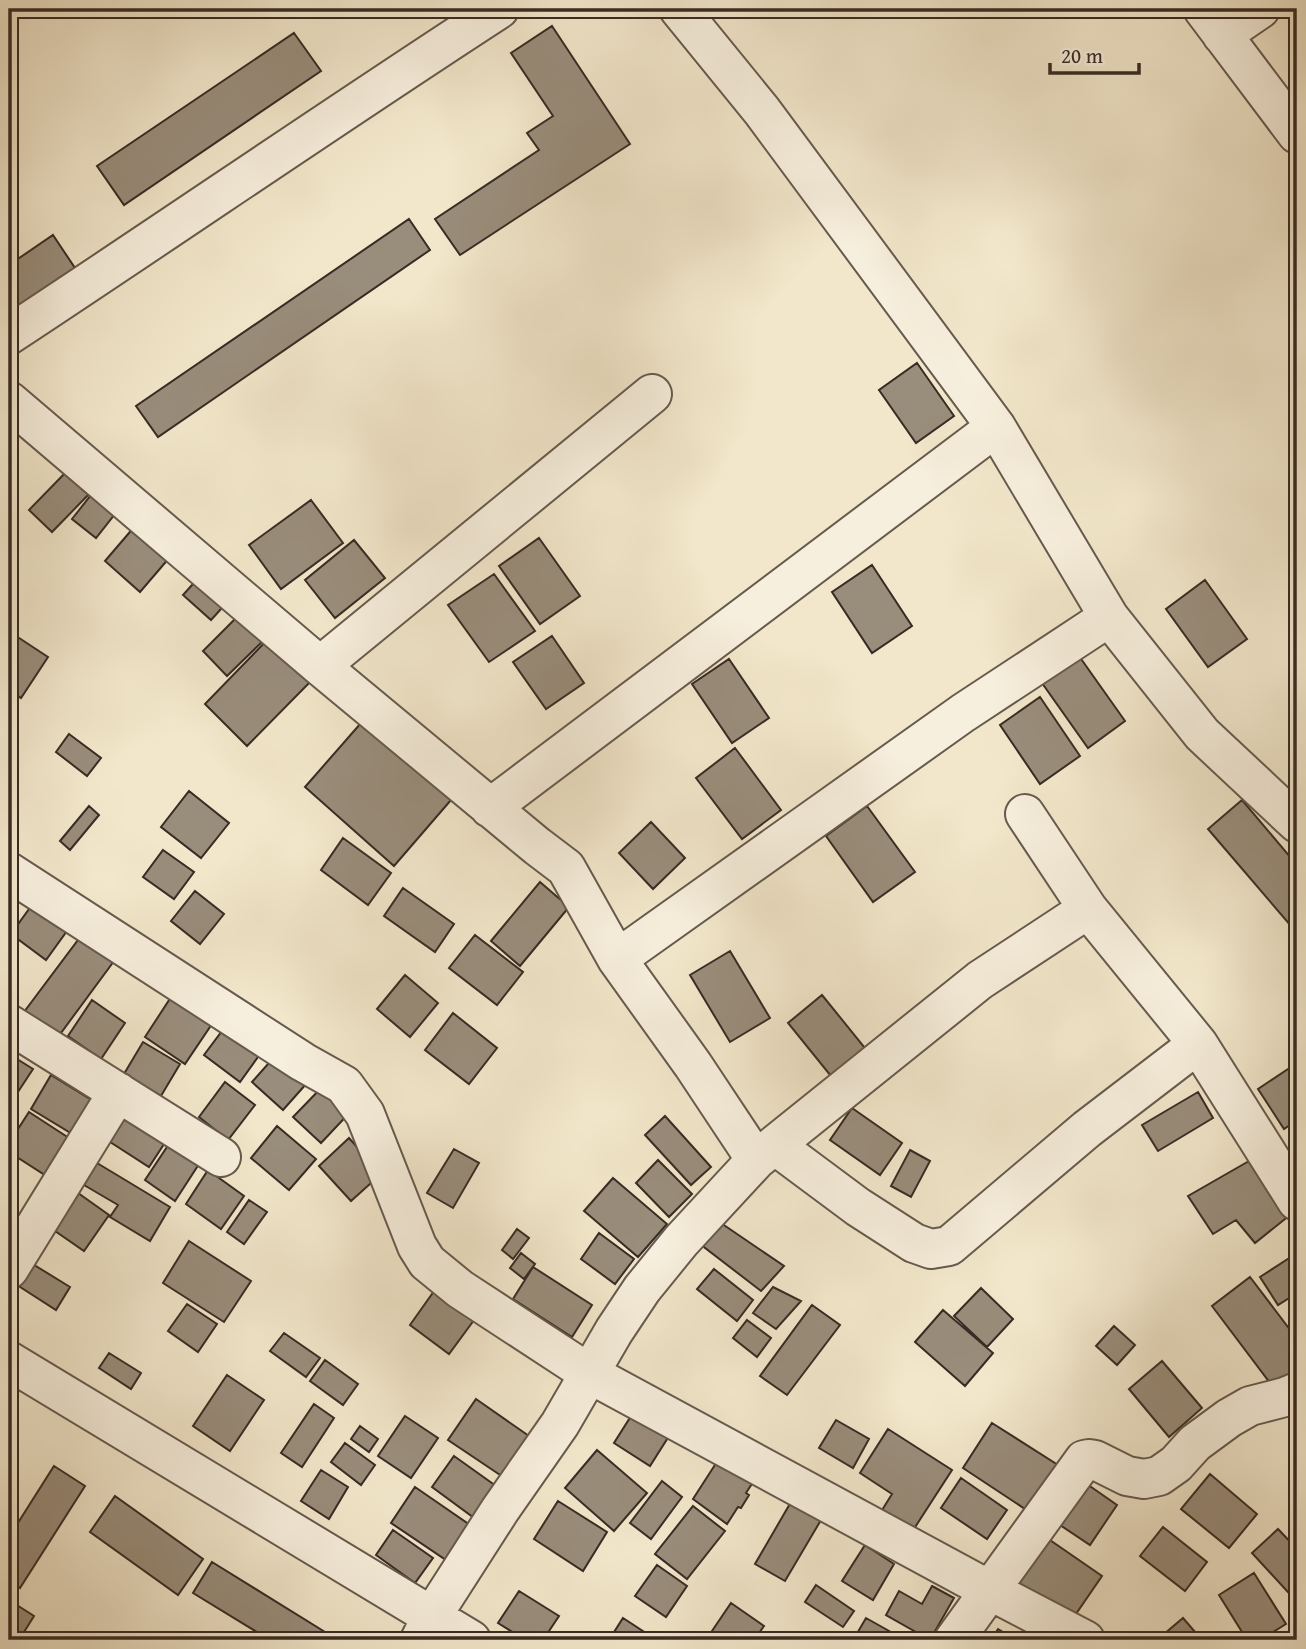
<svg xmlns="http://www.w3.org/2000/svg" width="1306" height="1649" viewBox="0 0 1306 1649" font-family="'Gentium Book Plus',serif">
  <rect width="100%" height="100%" fill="#f2e7cb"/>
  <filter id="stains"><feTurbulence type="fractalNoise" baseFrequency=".00286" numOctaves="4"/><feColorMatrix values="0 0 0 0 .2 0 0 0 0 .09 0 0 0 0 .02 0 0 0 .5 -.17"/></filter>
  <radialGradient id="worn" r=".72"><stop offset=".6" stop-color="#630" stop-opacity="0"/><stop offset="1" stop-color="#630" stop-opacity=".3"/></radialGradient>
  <path fill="#998d7b" stroke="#382b24" stroke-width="2" d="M 552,26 L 630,144 L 460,255 L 435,219 L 539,150 L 527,133 L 553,116 L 511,53 Z
    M 294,33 L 321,71 L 124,205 L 97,166 Z
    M 409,219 L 430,250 L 158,437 L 136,406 Z
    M 53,235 L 81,277 L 9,325 L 9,265 Z
    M 917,363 L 954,416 L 916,443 L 879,390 Z
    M 9,411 L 25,425 L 9,444 Z
    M 69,469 L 92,491 L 52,532 L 29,510 Z
    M 91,495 L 115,514 L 96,538 L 72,519 Z
    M 311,500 L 343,543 L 281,589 L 249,545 Z
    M 135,526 L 170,557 L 140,592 L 105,561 Z
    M 539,538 L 580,596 L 540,624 L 499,566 Z
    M 354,540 L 385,578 L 335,618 L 305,580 Z
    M 872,565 L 912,626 L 872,653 L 832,592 Z
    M 202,574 L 230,599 L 211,620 L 183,595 Z
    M 494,574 L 535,631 L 489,662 L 448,605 Z
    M 1205,580 L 1247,639 L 1208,667 L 1166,609 Z
    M 240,614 L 265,639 L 227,676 L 203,651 Z
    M 10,632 L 48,657 L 21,698 L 9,690 L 9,634 Z
    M 272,635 L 315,677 L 247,746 L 205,704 Z
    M 552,636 L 584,683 L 546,709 L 513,662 Z
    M 1079,656 L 1125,721 L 1088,748 L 1042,683 Z
    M 729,659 L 769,718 L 732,743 L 692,684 Z
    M 1040,697 L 1080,756 L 1040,784 L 1000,725 Z
    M 368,715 L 457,793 L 394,866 L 305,787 Z
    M 69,734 L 101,758 L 87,776 L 56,752 Z
    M 735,748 L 781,810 L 742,839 L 696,778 Z
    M 189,791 L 229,823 L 201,858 L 161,827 Z
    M 1242,800 L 1297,865 L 1297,933 L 1208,829 Z
    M 89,806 L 99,815 L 70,850 L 60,841 Z
    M 867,806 L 915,872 L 873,902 L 826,836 Z
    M 651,822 L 685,858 L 653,889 L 619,853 Z
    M 343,838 L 391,873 L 368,905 L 321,870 Z
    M 163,850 L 194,872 L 174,899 L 143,877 Z
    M 540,882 L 569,907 L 520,966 L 491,941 Z
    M 403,888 L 454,924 L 435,952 L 384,916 Z
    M 195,891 L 224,914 L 200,944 L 171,921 Z
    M 37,898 L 72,924 L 46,960 L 11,934 Z
    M 84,932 L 117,957 L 58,1037 L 24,1012 Z
    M 475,935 L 523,972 L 497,1005 L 449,968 Z
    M 730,951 L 770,1018 L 730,1042 L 690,975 Z
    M 405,975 L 438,1003 L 410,1037 L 377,1009 Z
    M 175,991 L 216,1018 L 185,1064 L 145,1037 Z
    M 822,995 L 869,1053 L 835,1081 L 788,1023 Z
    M 92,1000 L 125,1023 L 101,1059 L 68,1036 Z
    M 453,1013 L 497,1048 L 469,1084 L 425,1050 Z
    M 228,1023 L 263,1050 L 240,1082 L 204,1055 Z
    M 143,1042 L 180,1064 L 161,1096 L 124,1074 Z
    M 9,1054 L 33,1069 L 12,1101 L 9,1098 Z
    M 276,1055 L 307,1083 L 283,1110 L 252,1082 Z
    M 1297,1063 L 1297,1120 L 1284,1129 L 1258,1089 Z
    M 51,1075 L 98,1104 L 79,1138 L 31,1109 Z
    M 225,1082 L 255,1105 L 228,1140 L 199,1117 Z
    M 327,1082 L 354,1108 L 321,1143 L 293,1117 Z
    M 1198,1092 L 1213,1118 L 1158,1151 L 1142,1125 Z
    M 852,1108 L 902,1143 L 880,1175 L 830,1140 Z
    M 29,1112 L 72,1140 L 48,1177 L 9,1152 L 9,1143 Z
    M 123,1114 L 166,1141 L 149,1167 L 107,1140 Z
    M 665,1116 L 711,1167 L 691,1185 L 645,1135 Z
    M 277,1126 L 316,1159 L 289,1190 L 251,1158 Z
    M 349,1138 L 381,1174 L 351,1201 L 319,1166 Z
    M 169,1144 L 199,1164 L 175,1201 L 145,1180 Z
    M 454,1149 L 479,1163 L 453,1208 L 427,1193 Z
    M 910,1150 L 930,1161 L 911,1197 L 891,1186 Z
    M 1256,1157 L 1290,1215 L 1255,1243 L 1236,1220 L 1213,1234 L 1188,1196 Z
    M 658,1160 L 692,1194 L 669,1217 L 636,1183 Z
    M 97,1163 L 170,1207 L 150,1241 L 110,1217 L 118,1205 L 84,1185 Z
    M 208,1170 L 244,1196 L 221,1229 L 186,1204 Z
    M 613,1178 L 667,1224 L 638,1257 L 584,1211 Z
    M 71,1188 L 109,1215 L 84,1251 L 45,1224 Z
    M 249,1200 L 267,1212 L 244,1244 L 227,1232 Z
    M 718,1221 L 784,1266 L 761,1291 L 700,1244 Z
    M 517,1229 L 529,1238 L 513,1259 L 502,1250 Z
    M 599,1233 L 634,1259 L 615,1284 L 581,1259 Z
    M 189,1241 L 251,1281 L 224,1322 L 163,1283 Z
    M 521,1253 L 535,1264 L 524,1279 L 510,1268 Z
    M 1297,1253 L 1297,1293 L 1278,1305 L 1260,1277 Z
    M 31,1263 L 70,1287 L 56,1310 L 17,1285 Z
    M 533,1267 L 592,1305 L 572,1337 L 513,1299 Z
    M 714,1269 L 753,1300 L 737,1321 L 697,1289 Z
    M 1250,1277 L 1297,1339 L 1297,1368 L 1273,1387 L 1212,1306 Z
    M 437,1287 L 477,1316 L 449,1354 L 410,1325 Z
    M 773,1287 L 801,1301 L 776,1329 L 753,1313 Z
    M 981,1288 L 1013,1319 L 987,1347 L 954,1316 Z
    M 187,1304 L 217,1324 L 198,1352 L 168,1331 Z
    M 812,1305 L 840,1325 L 787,1395 L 760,1376 Z
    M 943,1310 L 993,1353 L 965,1386 L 915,1342 Z
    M 747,1320 L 771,1338 L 757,1357 L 733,1338 Z
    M 1114,1326 L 1135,1345 L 1117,1365 L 1096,1346 Z
    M 284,1333 L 320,1358 L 306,1377 L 270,1351 Z
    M 109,1353 L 141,1373 L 131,1389 L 99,1368 Z
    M 325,1360 L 358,1384 L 343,1405 L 310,1381 Z
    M 1162,1361 L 1202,1408 L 1169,1437 L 1129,1389 Z
    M 227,1375 L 264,1400 L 230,1451 L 193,1426 Z
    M 9,1387 L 18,1393 L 9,1408 Z
    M 476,1399 L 539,1443 L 512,1483 L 448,1440 Z
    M 314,1404 L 334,1418 L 302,1467 L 281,1453 Z
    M 633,1413 L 669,1436 L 650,1466 L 614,1443 Z
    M 405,1416 L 438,1438 L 411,1478 L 378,1456 Z
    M 836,1420 L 869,1439 L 853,1468 L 819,1448 Z
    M 992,1423 L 1058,1465 L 1028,1511 L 963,1468 Z
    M 360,1426 L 378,1439 L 369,1452 L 351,1439 Z
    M 888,1429 L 952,1470 L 910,1535 L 879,1515 L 892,1494 L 860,1473 Z
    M 345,1443 L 375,1465 L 361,1485 L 331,1462 Z
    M 597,1450 L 647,1493 L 614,1531 L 565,1488 Z
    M 454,1456 L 503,1491 L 481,1523 L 432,1487 Z
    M 720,1457 L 755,1479 L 746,1493 L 749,1495 L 741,1508 L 738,1507 L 727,1524 L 693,1499 Z
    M 54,1466 L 85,1486 L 20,1588 L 9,1580 L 9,1537 Z
    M 321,1470 L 348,1487 L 329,1519 L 301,1501 Z
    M 1210,1474 L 1257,1514 L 1229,1548 L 1181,1509 Z
    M 961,1478 L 1007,1510 L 987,1539 L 941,1508 Z
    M 662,1481 L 682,1497 L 651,1539 L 630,1523 Z
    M 1084,1482 L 1117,1505 L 1090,1545 L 1057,1523 Z
    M 415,1487 L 473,1527 L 449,1562 L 391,1523 Z
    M 115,1496 L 203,1559 L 178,1595 L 90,1532 Z
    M 558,1501 L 607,1532 L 583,1571 L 534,1539 Z
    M 791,1502 L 821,1520 L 785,1581 L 755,1564 Z
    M 693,1506 L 725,1531 L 687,1579 L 655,1554 Z
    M 1163,1527 L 1207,1562 L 1185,1591 L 1140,1556 Z
    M 1278,1529 L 1297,1549 L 1297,1602 L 1252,1553 Z
    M 393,1530 L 433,1558 L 415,1583 L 376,1555 Z
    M 1047,1538 L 1102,1576 L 1067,1627 L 1011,1589 Z
    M 865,1545 L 894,1564 L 873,1600 L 842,1581 Z
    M 212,1562 L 325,1632 L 320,1640 L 270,1640 L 193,1593 Z
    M 657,1565 L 687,1586 L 666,1617 L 635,1596 Z
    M 1254,1573 L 1286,1624 L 1260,1640 L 1247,1640 L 1219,1595 Z
    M 816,1585 L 854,1611 L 843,1627 L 805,1602 Z
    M 932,1586 L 954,1598 L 930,1640 L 886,1615 L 899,1591 L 922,1604 Z
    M 519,1591 L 559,1616 L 543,1640 L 525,1640 L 498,1623 Z
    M 9,1600 L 34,1616 L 19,1640 L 9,1640 Z
    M 731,1603 L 764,1626 L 754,1640 L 724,1640 L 712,1631 Z
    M 623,1618 L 652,1637 L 650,1640 L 609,1640 Z
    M 866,1618 L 905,1640 L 860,1640 L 855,1637 Z
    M 1183,1618 L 1202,1640 L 1157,1640 Z
    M 998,1629 L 1016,1640 L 991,1640 Z"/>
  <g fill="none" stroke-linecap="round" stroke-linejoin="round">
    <defs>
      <path id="minor" d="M 679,9 L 762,111 L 996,427 L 1109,617 L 1202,734 L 1297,823
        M 1203,9 L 1297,134
        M 1222,35 L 1260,9
        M 9,335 C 173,227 334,116 499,9
        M 9,401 L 320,666 L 537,846 L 566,868 L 617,959 L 693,1065 L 756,1160
        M 320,666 L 652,394
        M 490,808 L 996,427
        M 1025,814 L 1088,909 L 1198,1044 L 1297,1201
        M 9,872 L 303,1062 L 344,1085 L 365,1114 L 417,1246 L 427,1262 L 460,1289 L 590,1374 L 991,1591 L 1085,1640
        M 617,959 L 963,713 L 1109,617
        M 9,1024 L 221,1157
        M 776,1146 L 858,1207 L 914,1243 L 931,1249 L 949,1246 L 1087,1129 L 1198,1044
        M 9,1269 L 118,1092
        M 9,1361 L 471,1640
        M 420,1640 L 432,1616 L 500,1510 L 560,1424 L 614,1331 L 642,1289 L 681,1241 L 756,1160 L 980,980 L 1088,909
        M 954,1640 L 1084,1460 L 1089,1459 L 1095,1460 L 1127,1476 L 1144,1479 L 1159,1476 L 1176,1464 L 1195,1443 L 1229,1418 L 1250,1406 L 1285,1397 L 1297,1392"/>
    </defs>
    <use href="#minor" stroke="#665a4e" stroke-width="42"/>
    <use href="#minor" stroke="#f7efdd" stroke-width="38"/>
  </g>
  <rect width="1306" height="1649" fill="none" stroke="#f2e7cb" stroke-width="35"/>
  <rect x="10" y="10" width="1285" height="1628" fill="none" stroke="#382b24" stroke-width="3.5"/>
  <rect x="18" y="18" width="1271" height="1614" fill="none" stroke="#382b24" stroke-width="2"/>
  <path d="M1050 63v10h89v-10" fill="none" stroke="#382b24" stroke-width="3.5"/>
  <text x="1061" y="63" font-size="21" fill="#382b24" stroke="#f7efdd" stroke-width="5" paint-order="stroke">20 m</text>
  <rect width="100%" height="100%" filter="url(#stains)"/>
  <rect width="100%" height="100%" fill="url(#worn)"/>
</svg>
